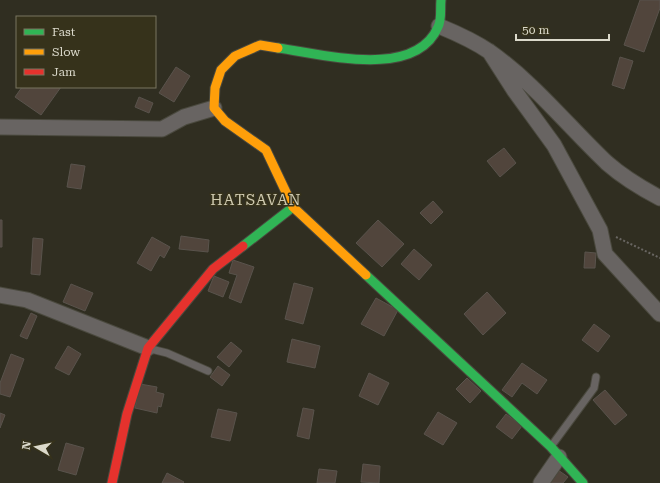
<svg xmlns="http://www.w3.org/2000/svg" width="660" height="483" viewBox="0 0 660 483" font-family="'Roboto Serif',serif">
  <rect width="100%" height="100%" fill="#302e21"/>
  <path fill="#51453c" stroke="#59534c" d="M 640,0 L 660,0 L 660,8 L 644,52 L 624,45 Z
    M 620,57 L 633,61 L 624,89 L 612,85 Z
    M 176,67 L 190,76 L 174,102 L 159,93 Z
    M 22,87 L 61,87 L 41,115 L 15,97 Z
    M 139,97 L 153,103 L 149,113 L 135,107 Z
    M 504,148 L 516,163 L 500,177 L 487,161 Z
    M 71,164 L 85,166 L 81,189 L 67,187 Z
    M 433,201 L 443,212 L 431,224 L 420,213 Z
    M 0,220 L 2,220 L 2,247 L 0,247 Z
    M 378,220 L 404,244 L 382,267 L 356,243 Z
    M 181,236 L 209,240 L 208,252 L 179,249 Z
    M 152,237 L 170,247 L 164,258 L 160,255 L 151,271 L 137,263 Z
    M 33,238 L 43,239 L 40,275 L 31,274 Z
    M 414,249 L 432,265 L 419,280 L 401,264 Z
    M 585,252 L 596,253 L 595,268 L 584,268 Z
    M 233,260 L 254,267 L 241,303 L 229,298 L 237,275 L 229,273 Z
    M 214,276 L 229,282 L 223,297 L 208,291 Z
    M 294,283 L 313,288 L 303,324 L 285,319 Z
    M 71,284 L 93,293 L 85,311 L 63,302 Z
    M 487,292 L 506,313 L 483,335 L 464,314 Z
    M 376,298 L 398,310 L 384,336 L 361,324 Z
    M 31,313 L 37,316 L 27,339 L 20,336 Z
    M 594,324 L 610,336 L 598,352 L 582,340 Z
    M 292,339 L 320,346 L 315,368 L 287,362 Z
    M 231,342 L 242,351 L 229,367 L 217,357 Z
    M 68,346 L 81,354 L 69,375 L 55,368 Z
    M 11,354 L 24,359 L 10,397 L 0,394 L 0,383 Z
    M 522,363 L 547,380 L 537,394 L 522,383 L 512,397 L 502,390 Z
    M 218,366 L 230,375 L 222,386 L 210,377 Z
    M 369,373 L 389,383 L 378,405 L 359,396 Z
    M 467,378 L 481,391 L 470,403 L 456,389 Z
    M 140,384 L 157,387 L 156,392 L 164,394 L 161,407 L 158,406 L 157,413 L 135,408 Z
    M 605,390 L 627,415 L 615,425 L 593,400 Z
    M 303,408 L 314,410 L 309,439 L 297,436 Z
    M 218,409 L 237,413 L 230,441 L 211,437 Z
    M 438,412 L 457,423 L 443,445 L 424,434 Z
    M 0,413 L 5,415 L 0,428 Z
    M 506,414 L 522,426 L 512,439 L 496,427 Z
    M 66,443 L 84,448 L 76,475 L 58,470 Z
    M 363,464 L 380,466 L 379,483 L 361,482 Z
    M 319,469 L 337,471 L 335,483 L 317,483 Z
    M 558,470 L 568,477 L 563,483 L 549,483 Z
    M 167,473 L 184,482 L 183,483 L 162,483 Z"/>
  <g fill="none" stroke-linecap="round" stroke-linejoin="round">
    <defs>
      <path id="lane" d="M 151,349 L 167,353 L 208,371
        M 552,445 L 594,388 L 596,377"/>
      <path id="street" d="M 439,26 C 456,33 474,41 490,52 C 534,83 568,126 607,163 C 623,177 641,188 660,198
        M 489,51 L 514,90 L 554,145 L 600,230 L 605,254 L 660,314
        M 0,127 L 162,129 L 184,117 L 214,108
        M 0,295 L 27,300 L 148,348
        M 541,483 L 559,457"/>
      <path id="fast" d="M 278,48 C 323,54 415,80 438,27 C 442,20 440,8 441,0
        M 243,246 L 293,207
        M 366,275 L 551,447 L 583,483"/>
      <path id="slow" d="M 278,48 L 260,45 L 235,56 L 221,70 L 215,88 L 214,108 L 225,121 L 266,150 L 293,207 L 366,275"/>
      <path id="jam" d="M 112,483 L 127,414 L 148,348 L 213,269 L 243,246"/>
    </defs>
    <use href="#lane" stroke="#4a493e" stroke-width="9"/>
    <use href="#street" stroke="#4a493e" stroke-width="17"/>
    <use href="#fast" stroke="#4a493e" stroke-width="11"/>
    <use href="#slow" stroke="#4a493e" stroke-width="11"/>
    <use href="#jam" stroke="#4a493e" stroke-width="11"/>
    <path stroke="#696662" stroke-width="2" stroke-dasharray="2 2" stroke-linecap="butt" d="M 616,237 L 660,258"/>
    <use href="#lane" stroke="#686462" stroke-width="7"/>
    <use href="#street" stroke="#686462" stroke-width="15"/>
    <use href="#fast" stroke="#30b455" stroke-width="9"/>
    <use href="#slow" stroke="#ff9f0a" stroke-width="9"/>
    <use href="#jam" stroke="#e5322d" stroke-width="9"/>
  </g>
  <g text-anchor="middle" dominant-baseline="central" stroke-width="3" stroke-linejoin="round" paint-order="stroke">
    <g font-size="15" letter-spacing="1" fill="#cfcab0" stroke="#36321b">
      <text x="256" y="200">HATSAVAN</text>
    </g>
  </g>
  <rect x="16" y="16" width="140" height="72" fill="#36321b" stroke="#787561"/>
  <rect x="24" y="29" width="20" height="6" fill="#30b455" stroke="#787561"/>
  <text x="52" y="36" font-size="12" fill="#dbd9cb">Fast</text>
  <rect x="24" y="49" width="20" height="6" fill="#ff9f0a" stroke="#787561"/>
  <text x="52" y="56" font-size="12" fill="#dbd9cb">Slow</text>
  <rect x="24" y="69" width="20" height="6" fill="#e5322d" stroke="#787561"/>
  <text x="52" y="76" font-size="12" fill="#dbd9cb">Jam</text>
  <g transform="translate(36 447) rotate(279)" stroke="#36321b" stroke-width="3" paint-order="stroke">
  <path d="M0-3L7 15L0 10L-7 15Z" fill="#dbd9cb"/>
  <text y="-6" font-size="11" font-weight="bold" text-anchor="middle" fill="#dbd9cb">N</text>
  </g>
  <path d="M516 34v6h93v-6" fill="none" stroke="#dbd9cb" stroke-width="2"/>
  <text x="522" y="34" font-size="12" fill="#dbd9cb" stroke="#36321b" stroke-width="3" paint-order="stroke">50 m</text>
</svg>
